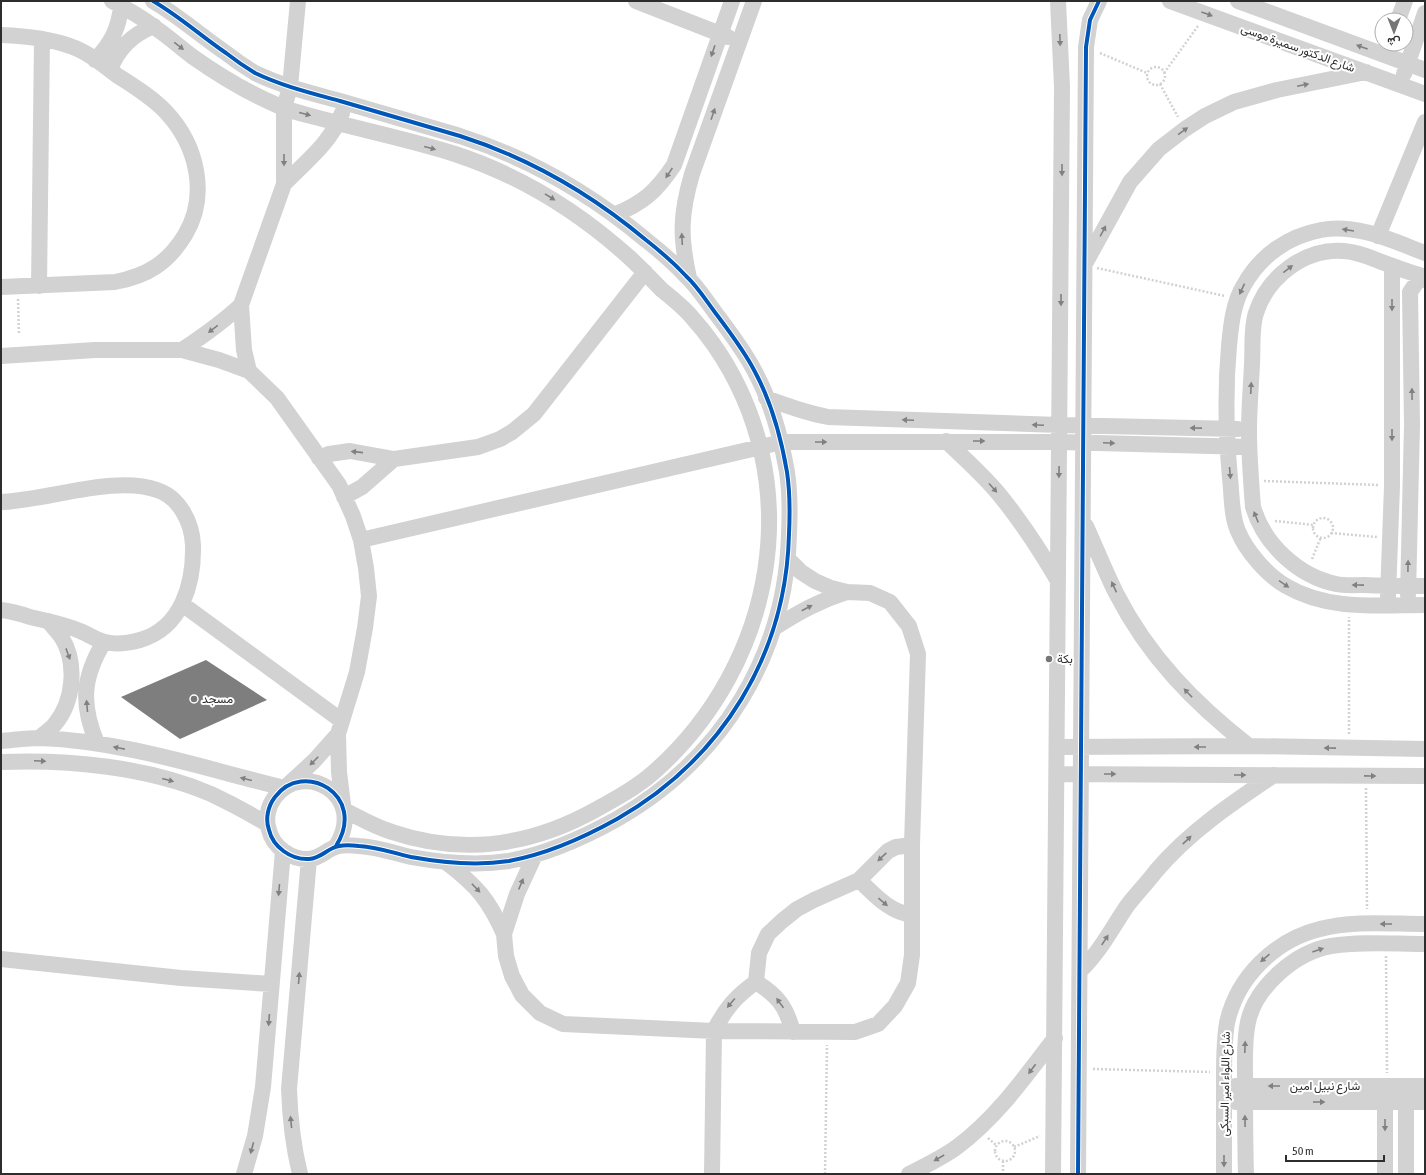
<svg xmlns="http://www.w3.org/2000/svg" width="1426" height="1175" viewBox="0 0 1426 1175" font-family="'Asap Condensed',Vazirmatn,sans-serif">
  <rect width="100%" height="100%" fill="#fff"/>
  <path fill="#7e7e7e" d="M 206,660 L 267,700 L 180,739 L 121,697 Z"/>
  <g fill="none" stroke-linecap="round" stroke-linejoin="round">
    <path stroke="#d2d2d2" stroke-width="2.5" stroke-dasharray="2 2" stroke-linecap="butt" d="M 1100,53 L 1147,73
      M1147 76a9 9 0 1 1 18 0a9 9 0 1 1-18 0Z
      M 1164,73 L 1198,26
      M 1160,84 L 1178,117
      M 1097,268 L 1225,296
      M 18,299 L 19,335
      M 1264,481 L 1379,485
      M1313 528a10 10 0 1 1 20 0a10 10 0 1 1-20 0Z
      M 1275,521 L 1314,525
      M 1331,533 L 1377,537
      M 1312,559 L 1321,537
      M 1349,734 L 1349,617
      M 1366,788 L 1367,909
      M 1386,956 L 1387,1073
      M 1093,1069 L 1210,1072
      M 988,1138 L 996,1145
      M995 1151a10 10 0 1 1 20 0a10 10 0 1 1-20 0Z
      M 1014,1147 L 1040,1136
      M 1003,1161 L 1003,1174
      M 825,1174 L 827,1045"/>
    <path stroke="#d2d2d2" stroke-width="16" d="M 112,1 C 127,9 143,18 157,29 C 170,38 181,48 193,57 C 220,76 248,93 279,106 C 295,113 313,116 330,121 C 371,132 414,141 455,154 C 522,176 578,211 630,258 C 641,268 651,279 662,290 C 672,298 682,306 690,315 C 699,325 707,335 714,345 C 809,482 776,664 654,772 C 637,787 617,798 597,809 C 533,845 463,856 392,832 C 375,827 360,818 344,810
      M 153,1 C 179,16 201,36 226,53 C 235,60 245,67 255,73 C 282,86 311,93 340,101 C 380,113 420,124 460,136 C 529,158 591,194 646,240 C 660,251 674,263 686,276 C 697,286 705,299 714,311 C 728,330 743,349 754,370 C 771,401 781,437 787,472 C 790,492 790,513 789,534 C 786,655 722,759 617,819 C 583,838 547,854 509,861 C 476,866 444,863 411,857 C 394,853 377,847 359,846 C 351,845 340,844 333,848 C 324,852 320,858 309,859 C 291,860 273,847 269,830 C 265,819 268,806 275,797 C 303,759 368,795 336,846
      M 636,1 L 728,37
      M 1170,1 L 1425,94
      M 1238,1 L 1425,70
      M 1398,20 L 1405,1
      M 1,35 C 24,36 48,38 70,46 C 88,52 103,65 118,76 C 135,87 153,98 166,112 C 197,145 209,195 185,235 C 168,263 147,276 115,282 L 1,287
      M 95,60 C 111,44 119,28 121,6
      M 110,70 C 118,48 133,34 154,26
      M 1404,74 L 1425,13
      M 284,184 C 306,161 330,144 342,113
      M 614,215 C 643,203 656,192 674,165 L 732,1
      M 1378,236 L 1425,122
      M 1425,253 C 1393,241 1356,223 1321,230 C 1288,236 1260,256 1244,285 C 1233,303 1231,325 1229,346 C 1225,390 1226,434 1230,478 C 1232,495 1231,515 1238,531 C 1246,551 1268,576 1286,586 C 1328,611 1379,605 1425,605
      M 1086,262 L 1130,182 L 1159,149 L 1185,129 L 1205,116 L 1234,102 L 1277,90 L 1366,72
      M 1425,277 C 1413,273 1402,270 1390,265 C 1375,260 1361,252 1344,251 C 1305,248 1268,276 1256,313 C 1251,328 1253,348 1252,364 C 1251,386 1249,409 1249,431 C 1249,456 1251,481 1253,507 C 1264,544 1298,576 1336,584 C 1345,586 1355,585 1364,585 C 1384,586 1405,586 1425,586
      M 689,278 C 680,237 680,215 692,174 L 754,1
      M 39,286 L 42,40
      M 182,350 C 203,336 223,322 241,305
      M 1,356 L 95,350 L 182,350 L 219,360 L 249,371 L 277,398 L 339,485 L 353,516 L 361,540 L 366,568 L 369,596 L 365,628 L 357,672 L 338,734 L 339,772 L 343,805
      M 249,371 L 244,350 L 241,305 L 284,184 L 284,108 L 290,87 L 298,1
      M 766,398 C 787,406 807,413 828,417 L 1059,425 L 1238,429
      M 946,441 C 964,458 982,474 998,493 C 1021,521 1040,550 1058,581
      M 319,458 L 329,454 L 350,451 L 394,459 L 478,447 L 500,439 L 512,432 L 534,414 L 645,272
      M 344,497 L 362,487 L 394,459
      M 1,502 C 10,502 19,500 28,499 C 66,494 121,477 157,490 C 179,497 192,522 193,545 C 194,583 182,628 140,640 C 129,643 116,645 105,642 C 96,640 88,634 80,631 C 64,624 47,621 30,617 C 21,614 11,611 1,610
      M 1086,526 C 1096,548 1105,571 1116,593 C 1148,656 1194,703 1249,746
      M 361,540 L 782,442 L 1059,442 L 1249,447
      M 1408,595 L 1412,425 L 1410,292 L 1417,282 L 1425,278
      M 1388,596 L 1392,486 L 1392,266
      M 182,604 L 342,721
      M 774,628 C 799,612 819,601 847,592
      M 39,738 C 44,734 51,729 55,724 C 74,701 77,663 62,638 C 58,632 53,627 48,621
      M 1,741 C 14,740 27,738 40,738 C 123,741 203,768 284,788
      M 97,743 C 81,705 82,678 104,642
      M 1057,747 L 1249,746 L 1425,749
      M 1,762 C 67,759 149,767 211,794 C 230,803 249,813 267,824
      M 1057,774 L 1425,776
      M 289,784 L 314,761 L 338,734
      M 535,855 L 517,894 L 504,934 L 506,956 L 512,976 L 522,995 L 540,1013 L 563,1024 L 714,1031 L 855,1032 L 878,1024 L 895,1006 L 908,983 L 912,955 L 912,845 L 918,654 L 909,626 L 890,602 L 870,593 L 847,592 L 831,588 L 815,581 L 801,572 L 789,560
      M 447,863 C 477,886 489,900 504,934
      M 859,880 C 875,895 889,912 912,915
      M 1,959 L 181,978 L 271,984
      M 1081,970 C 1100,952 1112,928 1127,906 C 1136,894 1147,883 1156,871 C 1189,832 1232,803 1274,775
      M 756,982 C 778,996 786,1006 793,1032
      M 1235,1086 L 1425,1086
      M 1236,1102 L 1425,1102
      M 244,1174 L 255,1136 L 263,1087 L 283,851
      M 300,1174 C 293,1146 290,1118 289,1089 L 309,859
      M 712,1174 L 714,1031 C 725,1009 736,996 756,982 L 759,953 L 768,934 L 782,921 L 797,909 L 814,900 L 859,880 L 888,851 L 896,847 L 912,845
      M 909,1174 C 925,1166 942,1158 957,1147 C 997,1117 1025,1077 1055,1038
      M 1053,1174 L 1062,87 L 1058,1
      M 1078,1174 L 1086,47 L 1090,20 L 1099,1
      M 1224,1174 C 1224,1142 1224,1109 1224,1077 C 1224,1059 1224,1041 1227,1023 C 1237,977 1275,940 1320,929 C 1353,920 1391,924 1425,924
      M 1246,1174 C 1245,1142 1245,1109 1245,1077 C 1245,1059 1244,1040 1248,1022 C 1256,986 1296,952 1331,946 C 1362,941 1394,944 1425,944
      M 1385,1174 L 1385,1092
      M 1406,1174 L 1406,1092"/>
    <defs>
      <path id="cycleway" d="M 153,1 C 179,16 201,36 226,53 C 235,60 245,67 255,73 C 282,86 311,93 340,101 C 380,113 420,124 460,136 C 529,158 591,194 646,240 C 660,251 674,263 686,276 C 697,286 705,299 714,311 C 728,330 743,349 754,370 C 771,401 781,437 787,472 C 790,492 790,513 789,534 C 786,655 722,759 617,819 C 583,838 547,854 509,861 C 476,866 444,863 411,857 C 394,853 377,847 359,846 C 351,845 340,844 333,848 C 324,852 320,858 309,859 C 291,860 273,847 269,830 C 265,819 268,806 275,797 C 303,759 368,795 336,846
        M 1078,1174 L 1086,47 L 1090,20 L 1099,1"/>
    </defs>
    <use href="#cycleway" stroke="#fff" stroke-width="6"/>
    <use href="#cycleway" stroke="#0057b8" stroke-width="4"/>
  </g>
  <defs><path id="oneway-solid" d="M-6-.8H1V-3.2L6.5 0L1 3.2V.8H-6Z"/></defs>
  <g fill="#808080">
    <use href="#oneway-solid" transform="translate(1207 14) rotate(20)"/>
    <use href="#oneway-solid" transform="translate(1060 40) rotate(88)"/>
    <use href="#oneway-solid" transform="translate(179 46) rotate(38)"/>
    <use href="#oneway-solid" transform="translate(1362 47) rotate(-160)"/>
    <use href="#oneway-solid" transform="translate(713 51) rotate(109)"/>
    <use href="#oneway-solid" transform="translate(1303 85) rotate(-12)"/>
    <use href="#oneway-solid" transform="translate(305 114) rotate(15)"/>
    <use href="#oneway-solid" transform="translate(713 114) rotate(-71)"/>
    <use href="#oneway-solid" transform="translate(1183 131) rotate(-36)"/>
    <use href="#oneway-solid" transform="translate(430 148) rotate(15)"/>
    <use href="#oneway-solid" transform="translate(284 160) rotate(90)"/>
    <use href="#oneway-solid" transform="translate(1062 170) rotate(90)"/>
    <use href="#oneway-solid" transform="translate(669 173) rotate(124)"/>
    <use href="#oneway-solid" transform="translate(550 197) rotate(32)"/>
    <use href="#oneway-solid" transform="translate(1348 230) rotate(-171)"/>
    <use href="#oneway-solid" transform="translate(1103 231) rotate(-62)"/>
    <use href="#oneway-solid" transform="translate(682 239) rotate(-93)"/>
    <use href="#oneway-solid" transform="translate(1288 269) rotate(-38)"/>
    <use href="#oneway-solid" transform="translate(1242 289) rotate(115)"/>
    <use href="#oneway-solid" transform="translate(1061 300) rotate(90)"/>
    <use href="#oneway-solid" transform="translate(1392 305) rotate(90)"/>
    <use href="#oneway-solid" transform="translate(213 329) rotate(143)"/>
    <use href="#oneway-solid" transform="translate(1251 388) rotate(-87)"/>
    <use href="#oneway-solid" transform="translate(1412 394) rotate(-91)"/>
    <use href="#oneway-solid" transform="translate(908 420) rotate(-178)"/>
    <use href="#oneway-solid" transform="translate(1038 425) rotate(-178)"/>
    <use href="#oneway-solid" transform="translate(1196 428) rotate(-179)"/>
    <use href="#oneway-solid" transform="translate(1392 435) rotate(90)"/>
    <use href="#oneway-solid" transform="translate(979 441)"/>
    <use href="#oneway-solid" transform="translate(821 442)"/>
    <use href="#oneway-solid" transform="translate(1109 443) rotate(2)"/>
    <use href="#oneway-solid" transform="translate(357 452) rotate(-174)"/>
    <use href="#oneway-solid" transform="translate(1059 472) rotate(91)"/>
    <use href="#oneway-solid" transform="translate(1230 473) rotate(85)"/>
    <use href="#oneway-solid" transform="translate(993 488) rotate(48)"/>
    <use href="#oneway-solid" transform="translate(1256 517) rotate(-112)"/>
    <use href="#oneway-solid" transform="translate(1408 566) rotate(-89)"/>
    <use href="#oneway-solid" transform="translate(1284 584) rotate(34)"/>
    <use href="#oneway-solid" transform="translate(1358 585) rotate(-179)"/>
    <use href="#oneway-solid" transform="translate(1114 587) rotate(-115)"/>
    <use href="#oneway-solid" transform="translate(807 608) rotate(-28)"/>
    <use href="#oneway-solid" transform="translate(68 654) rotate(70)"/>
    <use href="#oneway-solid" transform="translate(1188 693) rotate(-134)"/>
    <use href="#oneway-solid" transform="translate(87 706) rotate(-95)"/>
    <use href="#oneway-solid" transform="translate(1200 747) rotate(180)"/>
    <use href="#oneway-solid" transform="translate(119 748) rotate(-169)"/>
    <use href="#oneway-solid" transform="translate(1330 748) rotate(-179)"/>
    <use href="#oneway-solid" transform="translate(40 761) rotate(3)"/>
    <use href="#oneway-solid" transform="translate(314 761) rotate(135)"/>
    <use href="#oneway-solid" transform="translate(1110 774)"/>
    <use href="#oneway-solid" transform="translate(1240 775)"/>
    <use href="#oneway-solid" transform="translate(1370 776) rotate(1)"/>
    <use href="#oneway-solid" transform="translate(246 779) rotate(-166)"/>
    <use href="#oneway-solid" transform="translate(168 780) rotate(15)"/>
    <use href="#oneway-solid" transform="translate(1187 840) rotate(-44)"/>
    <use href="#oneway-solid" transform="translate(882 857) rotate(137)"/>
    <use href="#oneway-solid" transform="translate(521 884) rotate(-67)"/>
    <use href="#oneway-solid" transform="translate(476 888) rotate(46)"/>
    <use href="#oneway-solid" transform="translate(279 890) rotate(95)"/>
    <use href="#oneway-solid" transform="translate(883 902) rotate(40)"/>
    <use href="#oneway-solid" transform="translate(1386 924) rotate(-180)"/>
    <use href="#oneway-solid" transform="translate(1105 940) rotate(-57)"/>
    <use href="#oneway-solid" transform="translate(1318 950) rotate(-19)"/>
    <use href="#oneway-solid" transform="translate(1265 958) rotate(139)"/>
    <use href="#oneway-solid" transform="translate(299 978) rotate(-85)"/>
    <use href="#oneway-solid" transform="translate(731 1003) rotate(130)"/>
    <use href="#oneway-solid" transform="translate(780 1003) rotate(-126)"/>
    <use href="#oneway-solid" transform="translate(269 1020) rotate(94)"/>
    <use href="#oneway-solid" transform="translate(1245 1047) rotate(-88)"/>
    <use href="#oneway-solid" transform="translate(1032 1069) rotate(127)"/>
    <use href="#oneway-solid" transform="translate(1274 1086) rotate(-180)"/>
    <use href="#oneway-solid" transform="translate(1319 1102)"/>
    <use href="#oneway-solid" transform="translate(1245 1121) rotate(-91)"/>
    <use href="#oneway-solid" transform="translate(291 1122) rotate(-96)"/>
    <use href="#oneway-solid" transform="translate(1385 1125) rotate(90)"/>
    <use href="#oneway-solid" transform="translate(252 1148) rotate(105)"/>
    <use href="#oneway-solid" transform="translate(939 1158) rotate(150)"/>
    <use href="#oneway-solid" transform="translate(1224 1161) rotate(90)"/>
  </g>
  <g fill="#767676" stroke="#fff" stroke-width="1.5">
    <circle cx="1049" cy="659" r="4"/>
    <circle cx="194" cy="699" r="4"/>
  </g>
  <g text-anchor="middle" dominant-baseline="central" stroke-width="4" stroke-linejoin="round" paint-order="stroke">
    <g font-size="12" fill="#2d2d2d" stroke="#fff">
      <text transform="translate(1298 48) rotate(20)">شارع الدكتور سميرة موسى</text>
      <text transform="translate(1225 1084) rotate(-89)">شارع اللواء امير السبكى</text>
      <text x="1325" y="1086">شارع نبيل امين</text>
    </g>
    <g font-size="12" fill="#2d2d2d" stroke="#fff" text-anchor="start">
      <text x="1057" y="659">بكة</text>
      <text x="202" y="699">مسجد</text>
    </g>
  </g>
  <rect width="1426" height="1175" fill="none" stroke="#2d2d2d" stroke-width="4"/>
  <g transform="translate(1394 32) rotate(180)"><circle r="19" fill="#ffffff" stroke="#ababab"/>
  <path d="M0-3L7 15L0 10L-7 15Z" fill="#767676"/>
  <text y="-6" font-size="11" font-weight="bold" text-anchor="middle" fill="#2d2d2d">ش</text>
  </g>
  <path d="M1286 1155v6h98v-6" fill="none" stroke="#2d2d2d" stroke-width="2"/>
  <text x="1292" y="1155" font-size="12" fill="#2d2d2d" stroke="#ffffff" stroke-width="3" paint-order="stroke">50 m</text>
</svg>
